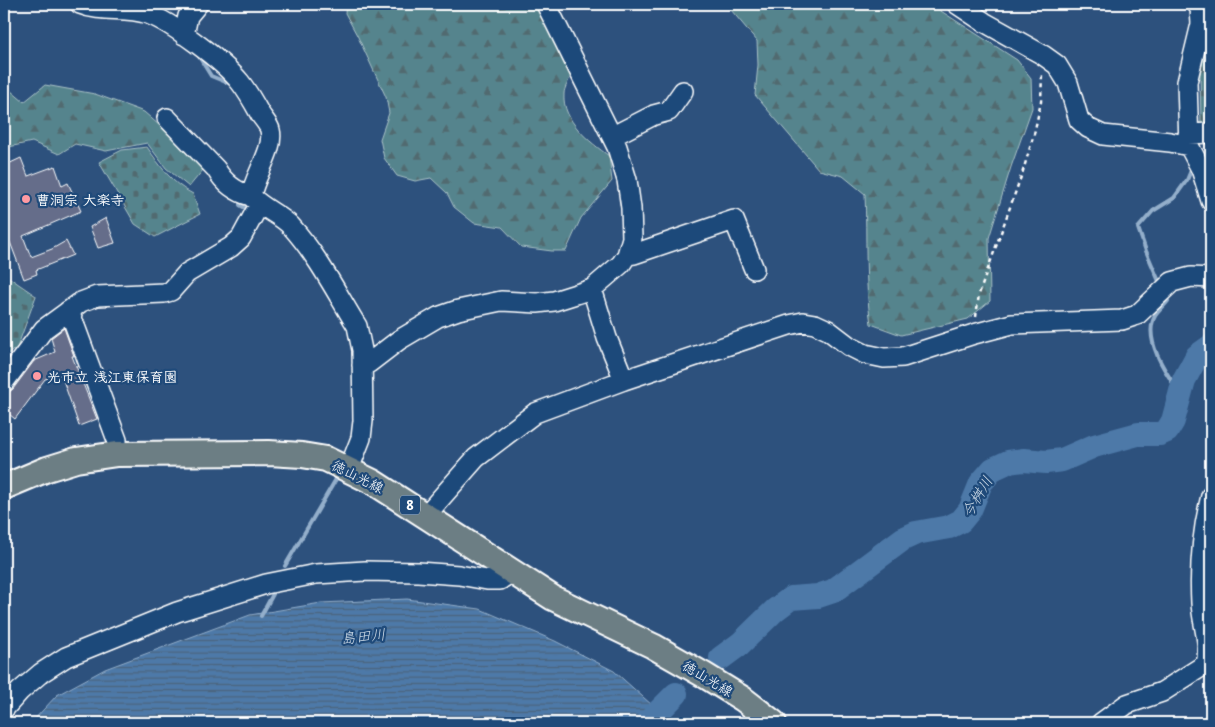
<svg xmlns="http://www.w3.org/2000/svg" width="1215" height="727" viewBox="0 0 1215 727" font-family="'Playpen Sans','Klee One',sans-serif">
  <defs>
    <pattern id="forest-firs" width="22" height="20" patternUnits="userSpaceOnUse" patternTransform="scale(1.25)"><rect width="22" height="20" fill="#55848d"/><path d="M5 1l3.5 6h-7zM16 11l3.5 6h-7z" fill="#516b70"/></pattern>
    <pattern id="cemetery-stones" width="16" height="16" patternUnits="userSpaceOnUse" patternTransform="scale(1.25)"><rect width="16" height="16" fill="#55848d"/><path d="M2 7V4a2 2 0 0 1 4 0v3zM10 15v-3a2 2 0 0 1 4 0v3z" fill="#516b70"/></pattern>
    <pattern id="water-rules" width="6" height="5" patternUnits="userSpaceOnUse" patternTransform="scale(1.25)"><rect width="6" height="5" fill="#4d79a8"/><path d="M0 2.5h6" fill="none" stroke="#4c627a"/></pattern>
  </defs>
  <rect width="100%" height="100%" fill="#2d517d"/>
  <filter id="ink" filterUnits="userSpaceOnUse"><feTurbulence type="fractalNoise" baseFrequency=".02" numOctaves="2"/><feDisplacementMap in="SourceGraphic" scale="10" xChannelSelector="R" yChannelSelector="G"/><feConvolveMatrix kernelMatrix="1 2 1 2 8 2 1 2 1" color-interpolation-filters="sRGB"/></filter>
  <g filter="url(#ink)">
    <path fill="url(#forest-firs)" stroke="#aac2c6" d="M 346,4 L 541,4 L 571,75 C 569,81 564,88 564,94 C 562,121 590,142 609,156 L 612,181 L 581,218 L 566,251 L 552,251 L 521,247 L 502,227 L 474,223 L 454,207 L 447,193 L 431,178 L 415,181 L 397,176 L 384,158 L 380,139 L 389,113 L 386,97 L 358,37 L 345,13 Z
      M 726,4 L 930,4 L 1017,60 L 1031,78 L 1032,108 L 1011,167 L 989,238 L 990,301 L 968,319 L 901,335 L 871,324 C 864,281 867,237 865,194 L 843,176 L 819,170 L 755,95 L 758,65 L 757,41 Z
      M 1211,28 L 1211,142 L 1201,126 L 1200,74 Z
      M 4,85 L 24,102 L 45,85 L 95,94 L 144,112 L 167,132 L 203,170 L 189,187 L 166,168 L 147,143 L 106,151 L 75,144 L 59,154 L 32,142 L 4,148 Z"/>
    <path fill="url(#cemetery-stones)" stroke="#aac2c6" d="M 147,147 C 161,167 171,183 193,194 L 200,214 L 155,237 L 135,224 L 99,162 L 122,150 Z
      M 4,274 L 36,296 L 17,348 L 4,356 Z"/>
    <path fill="url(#water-rules)" stroke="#94afcb" d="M 407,599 L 480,609 L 555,641 L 614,671 L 672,723 L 31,723 L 57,695 L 105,669 L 250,615 L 321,603 Z"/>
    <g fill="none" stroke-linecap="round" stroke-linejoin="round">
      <path stroke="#94afcb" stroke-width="4" d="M 198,55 L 211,76 L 233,85
        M 240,199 L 240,205 L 250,211
        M 1161,286 L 1146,251 L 1138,228 L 1153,211 L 1174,198 L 1187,180 L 1192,168
        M 1166,297 L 1168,301 C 1164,306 1158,311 1155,316 C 1142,340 1168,376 1181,395
        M 285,566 L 339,474
        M 261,616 L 273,594"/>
      <path stroke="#4d79a8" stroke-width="24" d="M 721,658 L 740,644 L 775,610 L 791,598 L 818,596 L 833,591 L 903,539 L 916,533 L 949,527 L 961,521 L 970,510 L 981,483 L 993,469 L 1008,462 L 1024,460 L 1046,462 L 1062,460 L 1094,446 L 1138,434 L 1160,434 L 1167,431 L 1173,421 L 1184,380 L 1197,356 L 1211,346
        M 647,723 L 676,694"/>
    </g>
    <path fill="#656d8a" stroke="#fff" d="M 21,158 L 28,176 L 55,166 L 62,186 L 68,183 L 81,211 L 23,236 L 31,257 L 52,249 L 66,241 L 73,255 L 36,270 L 37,274 L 24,279 L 10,242 L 7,243 L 4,236 L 4,166 Z
      M 106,218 L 115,243 L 98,248 L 90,227 Z
      M 64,328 L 74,356 L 72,356 L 97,419 L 79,426 L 63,380 L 60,375 L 45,379 L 15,419 L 4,410 L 4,393 L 9,392 L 13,389 L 34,361 L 55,352 L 51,338 Z"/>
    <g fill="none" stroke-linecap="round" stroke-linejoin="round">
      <defs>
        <path id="minor" d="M 80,4 C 102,13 126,6 148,14 C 171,22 224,62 240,82 C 248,92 254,103 260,114 C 263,119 269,125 270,130 C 275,149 254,176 251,196 C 263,209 279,214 291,226 C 318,256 336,292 357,326 L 362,350 L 363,421 L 361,438 L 349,469
          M 957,4 L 984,22 L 1043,55 L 1057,65 L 1068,83 L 1079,120 L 1088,128 L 1103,135 L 1170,142 L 1189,146
          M 1197,4 L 1200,9 L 1201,24 L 1187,82 L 1189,146 L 1201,169 L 1211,201
          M 184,35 L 188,16 L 198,4
          M 167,118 L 216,169 C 224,183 236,192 251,196
          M 1188,134 L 1211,133
          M 613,136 L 654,115 L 669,111 L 683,91
          M 627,255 L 634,254 L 734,220 L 754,269
          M 592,289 L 607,338 L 624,380
          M 68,311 L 72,318 L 117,440 L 117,454
          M 362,365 L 369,363 L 399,340 L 438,317 L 458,310 L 501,301 L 537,303 L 554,301 L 592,289 L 621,264 L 627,255 L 632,238 L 631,208 L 627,180 L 617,147 L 546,4
          M 4,382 L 44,329 L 81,302 L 97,296 L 164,293 L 171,291 L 187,273 L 231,247 L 241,238 L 259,205
          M 426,515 L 476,458 L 535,413 L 624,380 L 789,325 L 803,322 L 815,324 L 828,330 L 849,346 L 865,354 L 884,358 L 903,357 L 974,334 L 1012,324 L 1122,320 L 1137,315 L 1172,282 L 1191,277 L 1211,278
          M 4,709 L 20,691 L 41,673 L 66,657 L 177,612 L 266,584 L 316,574 L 365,571 L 418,572 L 459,575 L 487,580 L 500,580 L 511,572
          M 1101,723 L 1127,704 L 1162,692 L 1206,664 C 1211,644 1202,623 1201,603 C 1199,566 1202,532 1211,496"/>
        <path id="major" d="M 4,487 L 47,469 L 76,460 L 117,454 L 269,453 L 302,455 L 326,459 L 373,482 L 553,598 L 653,646 L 704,675 L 743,699 L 774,723"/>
      </defs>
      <use href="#minor" stroke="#fff" stroke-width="22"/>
      <use href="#major" stroke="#fff" stroke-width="28"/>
      <path stroke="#fff" stroke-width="2.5" stroke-dasharray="4 4" stroke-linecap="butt" d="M 976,317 L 979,294 L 1023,171 L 1034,134 L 1041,102 L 1042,73"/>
      <use href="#minor" stroke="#1f4a7a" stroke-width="19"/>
      <use href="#major" stroke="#6c7e84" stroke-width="24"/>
    </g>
  </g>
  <g fill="#ff9aa2" stroke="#1f4a7a" stroke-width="2">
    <circle cx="26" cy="199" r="5"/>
    <circle cx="37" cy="376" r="5"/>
  </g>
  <g text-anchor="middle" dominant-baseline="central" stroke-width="4.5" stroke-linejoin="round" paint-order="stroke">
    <rect fill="#1f4a7a" stroke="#bcc9d7" stroke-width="1" x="400" y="495.5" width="20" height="19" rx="4"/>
    <g font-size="12" font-weight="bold" fill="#fff">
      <text x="410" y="505">8</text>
    </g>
    <g font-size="14" font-weight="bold" fill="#fff" stroke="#1f4a7a" text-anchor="start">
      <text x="36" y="199">曹洞宗 大楽寺</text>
      <text x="47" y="376">光市立 浅江東保育園</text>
    </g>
    <g font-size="14" fill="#fff" stroke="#1f4a7a">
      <text transform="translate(358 476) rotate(27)">徳山光線</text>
      <text transform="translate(708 678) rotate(31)">徳山光線</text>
    </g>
    <g font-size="15" font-style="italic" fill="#d2dee9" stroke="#1f4a7a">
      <text transform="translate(976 496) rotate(-59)">今桝川</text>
      <text transform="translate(363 635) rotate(-6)">島田川</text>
    </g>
  </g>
  <rect width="1215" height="727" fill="none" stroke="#1f4a7a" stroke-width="20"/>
  <rect x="10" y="10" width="1195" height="707" fill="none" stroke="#fff" stroke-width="2" filter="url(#ink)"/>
</svg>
